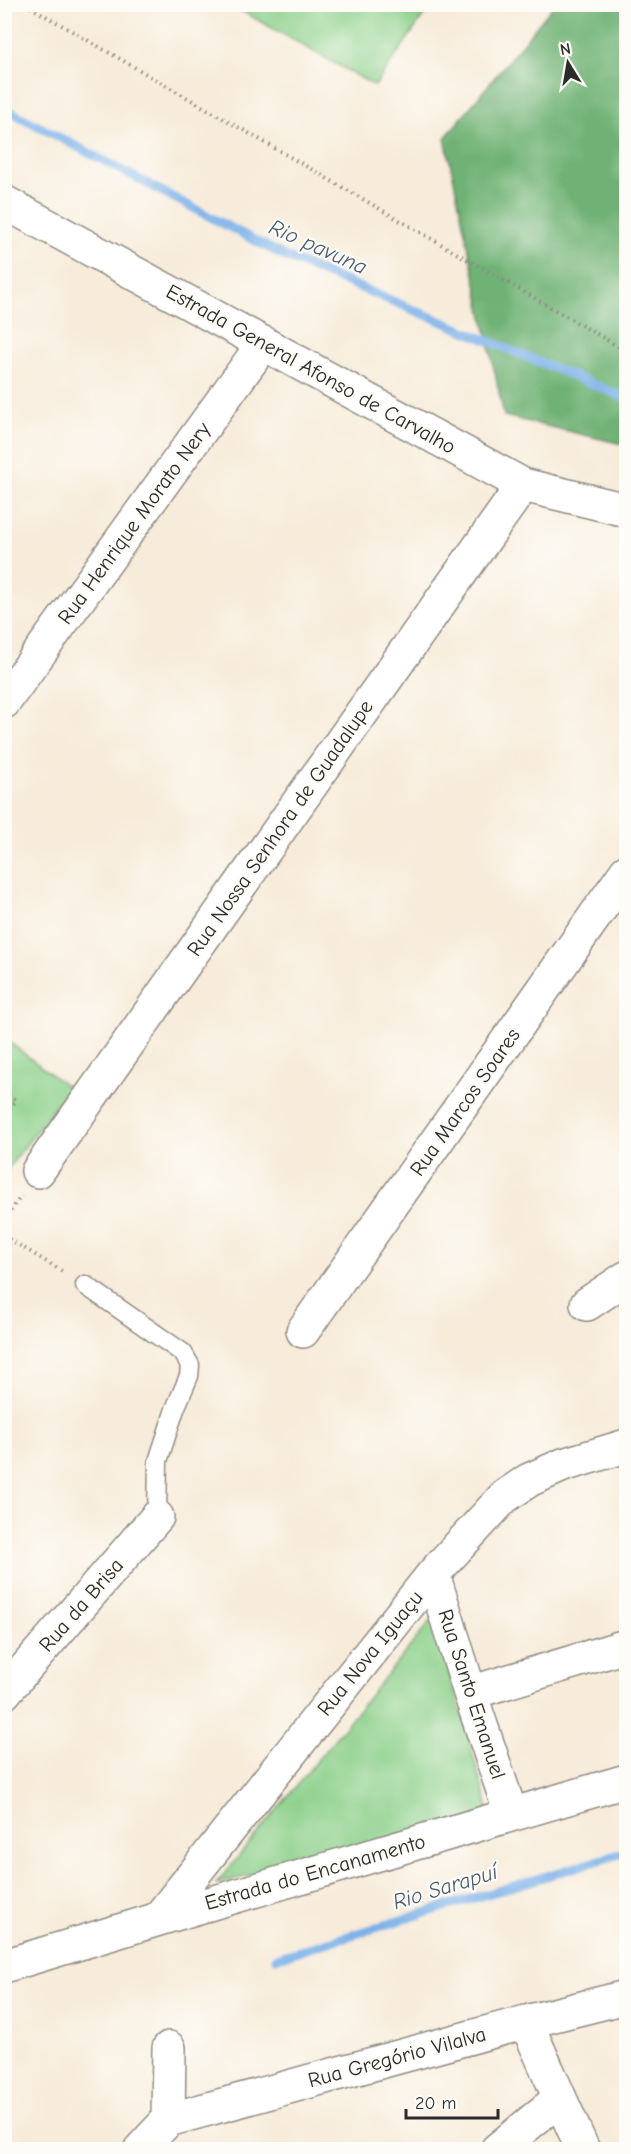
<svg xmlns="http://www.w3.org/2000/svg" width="631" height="2154" viewBox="0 0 631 2154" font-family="'Comic Neue',sans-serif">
  <rect width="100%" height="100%" fill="#fdfcf7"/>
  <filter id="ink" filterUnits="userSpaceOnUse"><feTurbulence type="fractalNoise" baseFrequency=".0167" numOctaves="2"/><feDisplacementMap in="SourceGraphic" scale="12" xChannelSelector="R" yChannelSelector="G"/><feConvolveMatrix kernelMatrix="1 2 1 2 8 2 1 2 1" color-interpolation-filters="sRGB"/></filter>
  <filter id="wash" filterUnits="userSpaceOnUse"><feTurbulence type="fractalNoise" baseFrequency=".008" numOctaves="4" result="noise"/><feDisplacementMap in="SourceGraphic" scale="24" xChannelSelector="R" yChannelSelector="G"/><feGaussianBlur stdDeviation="1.35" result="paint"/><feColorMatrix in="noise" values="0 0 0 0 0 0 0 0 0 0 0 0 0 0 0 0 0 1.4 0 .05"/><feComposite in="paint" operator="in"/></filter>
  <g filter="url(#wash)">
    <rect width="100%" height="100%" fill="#f7ebd9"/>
    <path fill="#8acf88" stroke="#5a7d5a" stroke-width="1.5" d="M 231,5 L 431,5 L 375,86 Z
      M 4,1038 L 69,1088 L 5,1173 L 4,1173 Z
      M 434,1617 L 490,1815 L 216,1884 Z"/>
    <path fill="#6fb274" stroke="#4d6e50" stroke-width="1.5" d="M 554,5 L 626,5 L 626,445 L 504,416 L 445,138 Z"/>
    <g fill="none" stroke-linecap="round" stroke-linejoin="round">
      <path stroke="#7bb1e9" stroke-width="9" d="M 4,108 L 286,257 L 626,398
        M 276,1958 L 626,1852"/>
    </g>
  </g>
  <g filter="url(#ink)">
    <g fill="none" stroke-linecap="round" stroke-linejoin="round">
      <defs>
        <path id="lane" d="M 85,1285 L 183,1353 L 190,1365 L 189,1376 L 175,1409 L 158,1461 L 157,1517"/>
        <path id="street" d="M 4,202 L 523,485 L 626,510
          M 4,702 L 264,343
          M 38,1171 L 523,485
          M 587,1304 L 626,1278
          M 303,1331 L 626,872
          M 433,1574 L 470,1693 L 511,1814
          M 4,1693 L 157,1517
          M 470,1693 L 626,1646
          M 158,1919 L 433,1574 L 504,1497 L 529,1480 L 563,1465 L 626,1446
          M 4,1966 L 195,1908 L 626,1781
          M 526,2022 L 583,2150
          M 168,2120 L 526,2022 L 626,1997
          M 140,2150 L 168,2120 L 169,2048
          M 497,2150 L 560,2098"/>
      </defs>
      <use href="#lane" stroke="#918b82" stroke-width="21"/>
      <use href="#street" stroke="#918b82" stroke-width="36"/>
      <path stroke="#918b82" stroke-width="4" stroke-dasharray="1.5 4.5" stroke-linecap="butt" d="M 25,4 L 626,351
        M 4,1091 L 16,1101 L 4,1115
        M 4,1221 L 21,1196
        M 4,1236 L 65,1273"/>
      <use href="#lane" stroke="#fff" stroke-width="18"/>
      <use href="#street" stroke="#fff" stroke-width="33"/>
    </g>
  </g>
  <g text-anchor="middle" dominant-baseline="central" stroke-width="4.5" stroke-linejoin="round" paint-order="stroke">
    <g font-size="21" fill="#2b2b2b" stroke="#fdfcf7">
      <text transform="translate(311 369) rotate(29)">Estrada General Afonso de Carvalho</text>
      <text transform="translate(134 523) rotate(-54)">Rua Henrique Morato Nery</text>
      <text transform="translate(280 828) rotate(-55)">Rua Nossa Senhora de Guadalupe</text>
      <text transform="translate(465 1102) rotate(-55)">Rua Marcos Soares</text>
      <text transform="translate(81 1605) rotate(-49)">Rua da Brisa</text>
      <text transform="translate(370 1653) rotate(-51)">Rua Nova Iguaçu</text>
      <text transform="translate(472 1694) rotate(72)">Rua Santo Emanuel</text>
      <text transform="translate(315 1872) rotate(-16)">Estrada do Encanamento</text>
      <text transform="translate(397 2057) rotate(-15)">Rua Gregório Vilalva</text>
    </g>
    <g font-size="22" font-style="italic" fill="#475a6e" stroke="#fdfcf7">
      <text transform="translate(318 247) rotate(24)">Rio pavuna</text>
      <text transform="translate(445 1887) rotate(-17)">Rio Sarapuí</text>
    </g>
  </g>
  <rect width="631" height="2154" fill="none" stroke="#fdfcf7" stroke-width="24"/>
  <g transform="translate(568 63) rotate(349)" stroke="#fdfcf7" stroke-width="4.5" paint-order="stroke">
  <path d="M0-4.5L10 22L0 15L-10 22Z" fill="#2b2b2b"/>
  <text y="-9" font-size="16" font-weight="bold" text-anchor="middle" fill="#2b2b2b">N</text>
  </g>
  <path d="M406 2109v9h92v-9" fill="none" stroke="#2b2b2b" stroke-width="3"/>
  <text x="415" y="2109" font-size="18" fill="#2b2b2b" stroke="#fdfcf7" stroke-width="4.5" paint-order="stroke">20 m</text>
</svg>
